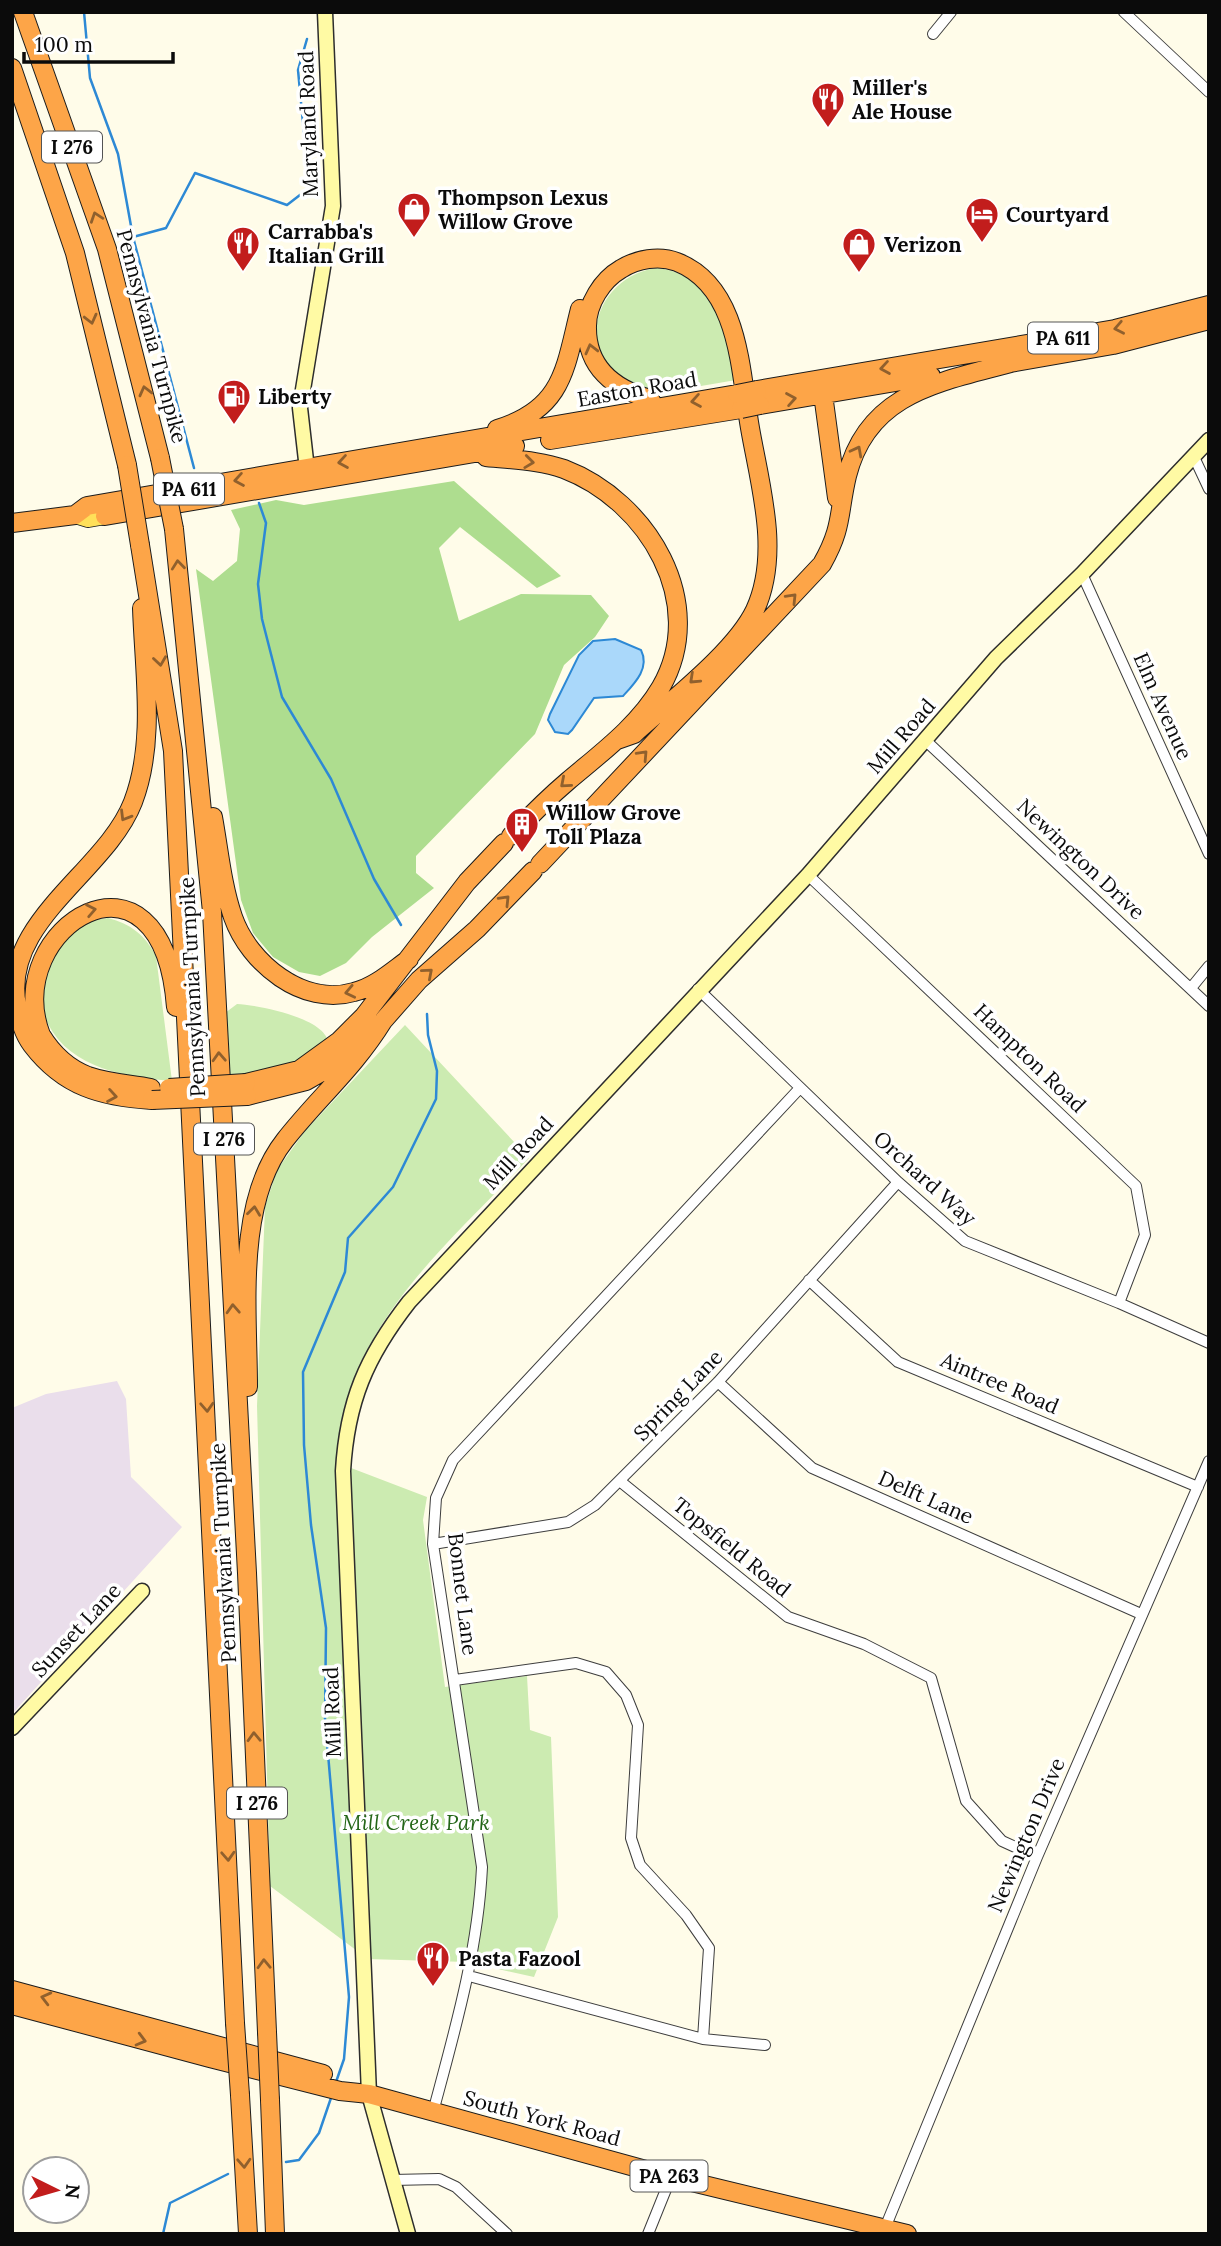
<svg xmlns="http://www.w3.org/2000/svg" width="1221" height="2246" viewBox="0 0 1221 2246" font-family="Lora,serif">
  <rect width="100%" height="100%" fill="#fffce9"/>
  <path fill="#eadeeb" d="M 117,1381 L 126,1399 L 131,1477 L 182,1527 L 12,1714 L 12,1408 L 46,1394 Z"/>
  <path fill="#ccebb1" d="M 656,268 C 711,272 730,332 737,380 C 703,385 661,397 629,382 C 572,354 595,277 656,268 Z
    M 108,918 C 131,924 145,935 156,956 L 172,1081 C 127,1077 71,1069 48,1024 C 42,1011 42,990 40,975 L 75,923 Z
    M 237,1004 C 258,1005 325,1018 328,1042 L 305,1060 L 227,1081 L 225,1013 Z
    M 405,1025 L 529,1158 C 458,1234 367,1309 343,1415 C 340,1431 340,1448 338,1463 L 427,1497 L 423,1520 L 445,1687 L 527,1676 L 530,1730 L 551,1737 L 558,1917 L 534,1977 L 467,1962 L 368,1959 L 270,1886 L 257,1406 L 265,1207 L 277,1170 L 305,1131 Z"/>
  <path fill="#aedd8f" d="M 454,481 L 561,576 L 537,588 L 460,527 L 439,548 L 459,621 L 521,594 L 591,595 L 609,616 L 595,637 L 564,665 L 535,734 L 416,856 L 416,873 L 434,888 L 372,937 L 346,963 L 320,976 L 299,972 L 273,957 L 253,933 L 241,900 L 196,569 L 213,581 L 237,561 L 240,529 L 231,510 L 276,500 L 304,505 Z"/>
  <path fill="#aad8fa" stroke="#2d89d5" stroke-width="2" d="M 615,639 L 641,650 C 650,668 635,683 623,696 L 594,698 L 572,730 L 568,734 L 555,732 L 548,720 L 550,714 L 579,655 L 593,641 Z"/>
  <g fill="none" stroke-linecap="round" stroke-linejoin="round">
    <path stroke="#2d89d5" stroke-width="2.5" d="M 84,12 L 90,78 L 118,154 L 133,237 L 194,468
      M 133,237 L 166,228 L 195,173 L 287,205 L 309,188 L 298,70 L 307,39
      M 259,503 L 266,523 L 258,584 L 262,619 L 282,697 L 331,779 L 374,879 L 401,925
      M 336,2082 L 344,2059 L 349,1997 L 325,1719 L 326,1628 L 311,1525 L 304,1445 L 303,1372 L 345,1272 L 348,1238 L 393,1187 L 436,1099 L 437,1071 L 428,1035 L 427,1014
      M 286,2162 L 299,2160 L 319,2133 L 332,2095
      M 163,2234 L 170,2203 L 228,2174"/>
    <defs>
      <path id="street" d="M 1124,12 L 1209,92
        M 933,34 L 951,12
        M 1194,457 L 1209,489
        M 1082,574 L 1209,854
        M 925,740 L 1209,1006
        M 808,875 L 1136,1186 L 1145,1235 L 1119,1303
        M 1191,988 L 1209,966
        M 698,989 L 898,1182 L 965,1241 L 1119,1303 L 1209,1343
        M 809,1280 L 898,1362 L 1198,1487
        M 718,1382 L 812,1468 L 1141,1614
        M 621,1482 L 788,1617 L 864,1644 L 931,1678 L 966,1801 L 1002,1841 L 1037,1857
        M 433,1544 L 568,1522 L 595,1505 L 718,1382 L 898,1182
        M 455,1680 L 576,1663 L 606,1672 L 626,1695 L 638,1725 L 631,1838 L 640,1865 L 686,1915 L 709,1948 L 703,2039
        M 469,1976 L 703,2039 L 765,2045
        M 433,2112 C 455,2030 478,1951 482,1867 L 433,1544 L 436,1498 L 453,1460 L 800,1088
        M 392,2180 L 439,2179 L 456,2187 L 507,2234
        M 885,2228 L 1037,1857 L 1209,1461
        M 648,2234 L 671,2177"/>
      <path id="secondary" d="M 308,478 L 300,408 L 333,206 L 325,12
        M 12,1728 L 142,1591
        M 408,2234 L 369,2094 L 343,1471 C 347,1402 366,1357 409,1302 L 808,875 L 996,658 L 1082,574 L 1209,440"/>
      <path id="primary" d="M 75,515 L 88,519 L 105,516"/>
      <path id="highway" d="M 23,12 L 107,249 L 160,458
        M 12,68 L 75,253 L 127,465
        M 1004,364 L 1113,345 L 1209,320
        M 757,390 L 1115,329 L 1209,305
        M 823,394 L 837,498
        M 760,405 L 931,376
        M 497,429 C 564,409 565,368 580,309
        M 550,440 L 741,409
        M 486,457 C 512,460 539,460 564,469 C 648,501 709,603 661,687 C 638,726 601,753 568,781 C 548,798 529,817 511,836
        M 105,516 L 515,446
        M 12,523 L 75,515 L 87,506 L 737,394
        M 174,529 L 212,912 L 247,1573 L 267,2032
        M 140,545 L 173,751 L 235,2023
        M 142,608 C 144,671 156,742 133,802 C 106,872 0,922 17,1006 C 20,1020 23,1033 32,1045 C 64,1087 102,1097 152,1100
        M 617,740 L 634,734 C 669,702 735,652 755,610 C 781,553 760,486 750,428 C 740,371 740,287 677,262 C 659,255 637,259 621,269 C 602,280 587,304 587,326 C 586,367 614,389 650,399 L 655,408
        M 213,817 C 219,850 222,885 233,917 C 249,963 303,1007 354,992 C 375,987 392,971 409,959
        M 540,864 L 822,564 C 843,527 838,514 847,476 C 868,391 942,382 1014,362
        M 246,1083 L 299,1070 L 339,1041 L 364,1016 L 467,882 L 504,843
        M 151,1088 C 130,1084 108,1083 88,1076 C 67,1068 52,1053 41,1035 C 0,927 162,827 176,1007
        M 247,1096 L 306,1081 L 341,1061 L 383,1021 L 419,980 L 477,929 L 533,871
        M 248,1387 C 248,1311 235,1203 285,1140 C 318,1098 354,1068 383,1021
        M 12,1990 L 323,2074
        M 12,2005 L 210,2058 L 340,2091 L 369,2094 L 671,2177 L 907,2234
        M 240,2095 L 248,2234
        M 270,2100 L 275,2234"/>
    </defs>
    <use href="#street" stroke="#3e3e3e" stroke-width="12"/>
    <use href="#secondary" stroke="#2d2d2d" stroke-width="17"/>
    <use href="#primary" stroke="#1c1c1c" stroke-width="18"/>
    <use href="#highway" stroke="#1c1c1c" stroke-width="20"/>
    <use href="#street" stroke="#fff" stroke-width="10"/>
    <use href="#secondary" stroke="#fffaa4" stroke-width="14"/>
    <use href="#primary" stroke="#ffe059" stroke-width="16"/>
    <use href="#highway" stroke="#fda548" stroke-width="18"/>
    <defs>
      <path id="highway-bridge" d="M 737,394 L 757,390
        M 741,409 L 760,405
        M 160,458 L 174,529
        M 127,465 L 140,545
        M 169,1088 L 246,1083
        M 152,1100 L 247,1096
        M 235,2023 L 240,2095
        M 267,2032 L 270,2100"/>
    </defs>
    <use href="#highway-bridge" stroke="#1c1c1c" stroke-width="20" stroke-linecap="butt"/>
    <use href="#highway-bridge" stroke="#fda548" stroke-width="18"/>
  </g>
  <defs><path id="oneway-chevron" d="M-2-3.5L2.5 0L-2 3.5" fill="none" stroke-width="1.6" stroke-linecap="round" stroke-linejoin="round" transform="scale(1.75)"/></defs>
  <g stroke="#90602d">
    <use href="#oneway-chevron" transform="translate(96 217) rotate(-109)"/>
    <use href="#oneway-chevron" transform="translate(91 319) rotate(76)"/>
    <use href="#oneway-chevron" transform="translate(1119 328) rotate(169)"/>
    <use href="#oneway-chevron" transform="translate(591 349) rotate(-104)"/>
    <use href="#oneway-chevron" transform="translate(885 368) rotate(171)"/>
    <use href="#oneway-chevron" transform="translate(145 391) rotate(-104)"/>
    <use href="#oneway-chevron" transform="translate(791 399) rotate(-10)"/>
    <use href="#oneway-chevron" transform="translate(696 401) rotate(170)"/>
    <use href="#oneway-chevron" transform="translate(857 451) rotate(-62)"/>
    <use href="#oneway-chevron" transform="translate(343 462) rotate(171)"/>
    <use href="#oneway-chevron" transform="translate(529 462) rotate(7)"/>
    <use href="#oneway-chevron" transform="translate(239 480) rotate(170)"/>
    <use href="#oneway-chevron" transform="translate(178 565) rotate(-96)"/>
    <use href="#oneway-chevron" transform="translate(792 598) rotate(-46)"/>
    <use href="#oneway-chevron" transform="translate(160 661) rotate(82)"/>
    <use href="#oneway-chevron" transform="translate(694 679) rotate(137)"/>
    <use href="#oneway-chevron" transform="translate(643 755) rotate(-47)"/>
    <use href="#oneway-chevron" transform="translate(565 783) rotate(139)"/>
    <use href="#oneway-chevron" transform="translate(125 816) rotate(121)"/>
    <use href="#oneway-chevron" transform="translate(505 900) rotate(-46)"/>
    <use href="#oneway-chevron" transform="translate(91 910) rotate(-11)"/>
    <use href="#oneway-chevron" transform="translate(428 973) rotate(-41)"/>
    <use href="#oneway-chevron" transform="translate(350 992) rotate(168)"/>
    <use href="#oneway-chevron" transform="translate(219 1057) rotate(-93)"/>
    <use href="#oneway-chevron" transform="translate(112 1096) rotate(10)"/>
    <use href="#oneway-chevron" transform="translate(254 1211) rotate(-83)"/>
    <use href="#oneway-chevron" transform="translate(233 1309) rotate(-93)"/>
    <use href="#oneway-chevron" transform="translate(207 1407) rotate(87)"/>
    <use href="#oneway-chevron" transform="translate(254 1737) rotate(-92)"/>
    <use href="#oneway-chevron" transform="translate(228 1856) rotate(87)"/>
    <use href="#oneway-chevron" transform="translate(264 1964) rotate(-92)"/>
    <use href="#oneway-chevron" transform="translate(46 1998) rotate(-166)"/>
    <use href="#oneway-chevron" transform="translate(141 2040) rotate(15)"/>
    <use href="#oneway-chevron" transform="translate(244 2163) rotate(87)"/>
  </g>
  <defs>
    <symbol id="restaurant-pin" viewBox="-11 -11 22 30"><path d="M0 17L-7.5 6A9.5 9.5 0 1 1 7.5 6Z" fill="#c21d1c" stroke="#fff"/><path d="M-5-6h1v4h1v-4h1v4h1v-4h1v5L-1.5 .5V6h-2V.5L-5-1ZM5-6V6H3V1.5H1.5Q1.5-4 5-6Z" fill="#fff"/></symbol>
    <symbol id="shop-pin" viewBox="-11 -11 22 30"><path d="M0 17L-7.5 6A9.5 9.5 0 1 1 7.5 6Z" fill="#c21d1c" stroke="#fff"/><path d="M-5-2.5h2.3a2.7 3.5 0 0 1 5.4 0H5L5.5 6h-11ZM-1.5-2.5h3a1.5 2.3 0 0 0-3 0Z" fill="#fff"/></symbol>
    <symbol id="hotel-pin" viewBox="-11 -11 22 30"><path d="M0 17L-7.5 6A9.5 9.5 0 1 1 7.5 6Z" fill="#c21d1c" stroke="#fff"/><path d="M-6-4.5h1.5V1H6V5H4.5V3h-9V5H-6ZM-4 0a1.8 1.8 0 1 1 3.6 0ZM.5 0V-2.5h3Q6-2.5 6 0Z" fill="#fff"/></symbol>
    <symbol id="fuel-pin" viewBox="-11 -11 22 30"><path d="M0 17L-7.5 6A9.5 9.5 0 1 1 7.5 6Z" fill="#c21d1c" stroke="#fff"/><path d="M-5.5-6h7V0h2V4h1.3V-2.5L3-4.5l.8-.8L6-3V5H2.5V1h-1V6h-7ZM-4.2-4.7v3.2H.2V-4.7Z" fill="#fff"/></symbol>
    <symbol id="building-pin" viewBox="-11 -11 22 30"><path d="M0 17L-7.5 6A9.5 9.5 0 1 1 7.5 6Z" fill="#c21d1c" stroke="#fff"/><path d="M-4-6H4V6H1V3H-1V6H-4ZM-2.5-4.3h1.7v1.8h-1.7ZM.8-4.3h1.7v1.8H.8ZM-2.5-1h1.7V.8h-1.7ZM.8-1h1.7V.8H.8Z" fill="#fff"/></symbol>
  </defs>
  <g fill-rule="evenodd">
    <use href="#restaurant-pin" x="809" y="80" width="38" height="52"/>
    <use href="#shop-pin" x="395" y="190" width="38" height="52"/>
    <use href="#hotel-pin" x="963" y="195" width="38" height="52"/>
    <use href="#restaurant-pin" x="224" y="224" width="38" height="52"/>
    <use href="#shop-pin" x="840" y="225" width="38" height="52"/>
    <use href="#fuel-pin" x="215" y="377" width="38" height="52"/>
    <use href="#building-pin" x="503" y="805" width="38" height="52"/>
    <use href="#restaurant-pin" x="414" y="1939" width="38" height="52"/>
  </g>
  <g text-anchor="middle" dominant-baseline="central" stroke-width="7" stroke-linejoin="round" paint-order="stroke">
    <g fill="#fff" stroke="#545454" stroke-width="2">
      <rect x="42" y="131.5" width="60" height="31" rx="5"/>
      <rect x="1028" y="322.5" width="70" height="31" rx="5"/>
      <rect x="154" y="473.5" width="70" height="31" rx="5"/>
      <rect x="194" y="1123.5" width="60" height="31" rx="5"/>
      <rect x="227" y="1787.5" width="60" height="31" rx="5"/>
      <rect x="630.5" y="2160.5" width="77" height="31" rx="5"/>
    </g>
    <g font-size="19" font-weight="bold" fill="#0b0b0b">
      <text x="72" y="147">I 276</text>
      <text x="1063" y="338">PA 611</text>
      <text x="189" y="489">PA 611</text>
      <text x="224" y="1139">I 276</text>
      <text x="257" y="1803">I 276</text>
      <text x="669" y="2176">PA 263</text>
    </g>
    <g font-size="21" font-weight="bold" fill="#0b0b0b" stroke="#fff" text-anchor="start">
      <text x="852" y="87">Miller's<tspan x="852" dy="24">Ale House</tspan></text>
      <text x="438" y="197">Thompson Lexus<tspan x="438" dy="24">Willow Grove</tspan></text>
      <text x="1006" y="214">Courtyard</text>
      <text x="268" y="231">Carrabba's<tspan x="268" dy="24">Italian Grill</tspan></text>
      <text x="884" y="244">Verizon</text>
      <text x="258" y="396">Liberty</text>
      <text x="546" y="812">Willow Grove<tspan x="546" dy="24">Toll Plaza</tspan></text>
      <text x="458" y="1958">Pasta Fazool</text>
    </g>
    <g font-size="21" fill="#0b0b0b" stroke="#fff">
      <text transform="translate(308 124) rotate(-92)">Maryland Road</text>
      <text transform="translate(152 336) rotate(75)">Pennsylvania Turnpike</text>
      <text transform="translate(637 389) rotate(-10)">Easton Road</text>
      <text transform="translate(1163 706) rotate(66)">Elm Avenue</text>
      <text transform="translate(901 736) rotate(-49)">Mill Road</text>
      <text transform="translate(1081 859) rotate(43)">Newington Drive</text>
      <text transform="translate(192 987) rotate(-93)">Pennsylvania Turnpike</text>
      <text transform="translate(1030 1058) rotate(44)">Hampton Road</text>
      <text transform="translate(518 1153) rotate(-47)">Mill Road</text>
      <text transform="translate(925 1178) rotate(42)">Orchard Way</text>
      <text transform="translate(1000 1383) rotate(23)">Aintree Road</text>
      <text transform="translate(678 1395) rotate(-46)">Spring Lane</text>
      <text transform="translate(926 1497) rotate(24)">Delft Lane</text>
      <text transform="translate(732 1547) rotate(39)">Topsfield Road</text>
      <text transform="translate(223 1553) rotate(-93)">Pennsylvania Turnpike</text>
      <text transform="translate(463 1594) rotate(83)">Bonnet Lane</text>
      <text transform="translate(76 1630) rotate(-47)">Sunset Lane</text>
      <text transform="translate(332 1712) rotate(-92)">Mill Road</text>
      <text transform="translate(1026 1835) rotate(-67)">Newington Drive</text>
      <text transform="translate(542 2118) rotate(15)">South York Road</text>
    </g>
    <g font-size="21" font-style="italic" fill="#246618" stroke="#fff">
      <text x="416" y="1822">Mill Creek Park</text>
    </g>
  </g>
  <rect width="1221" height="2246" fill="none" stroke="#0b0b0b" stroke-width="28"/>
  <g transform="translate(56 2190) rotate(95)"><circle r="33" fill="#ffffff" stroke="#9d9d9d" stroke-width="2"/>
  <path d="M0-5L12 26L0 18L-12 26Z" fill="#c21d1c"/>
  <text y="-10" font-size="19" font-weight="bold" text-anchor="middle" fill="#0b0b0b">N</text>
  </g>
  <path d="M24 52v10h149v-10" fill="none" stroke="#0b0b0b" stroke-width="3.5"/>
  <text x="35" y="52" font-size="21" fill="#0b0b0b" stroke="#ffffff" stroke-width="5" paint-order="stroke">100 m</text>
</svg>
